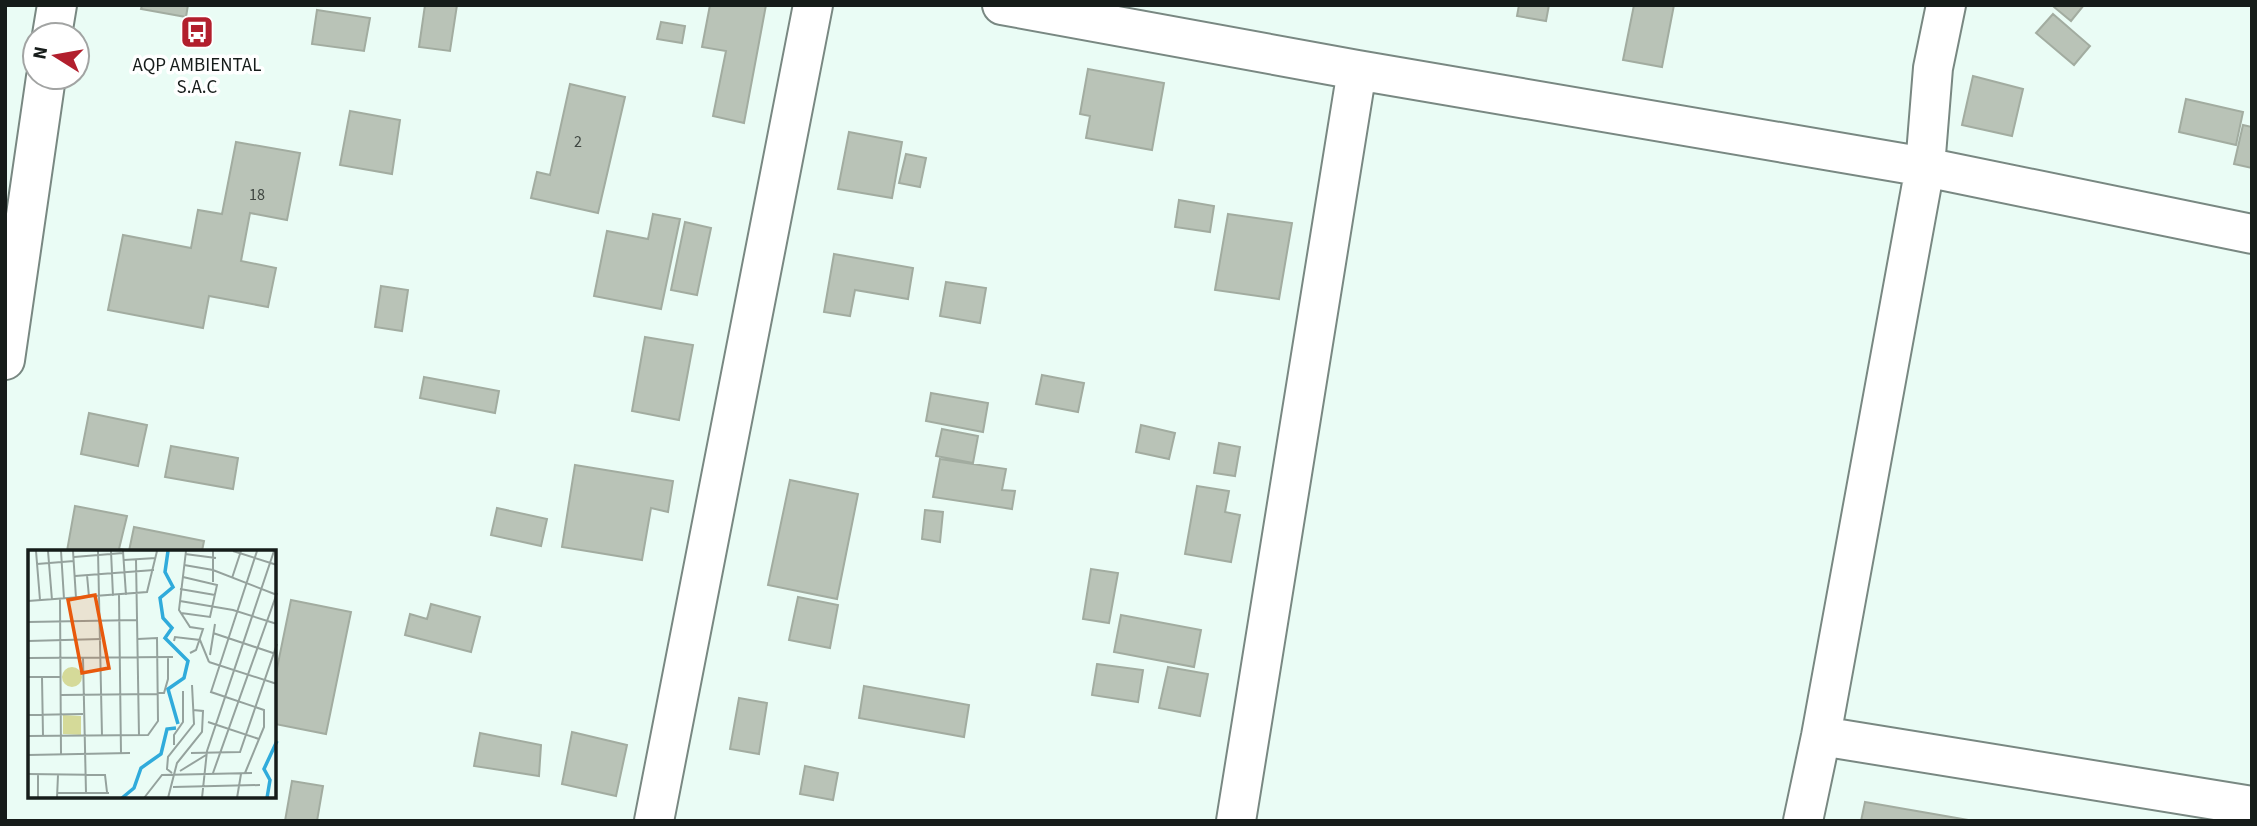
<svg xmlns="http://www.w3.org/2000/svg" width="2257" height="826" viewBox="0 0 2257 826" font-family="'Source Sans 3',sans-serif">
  <rect width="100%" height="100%" fill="#eafcf5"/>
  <path fill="#b9c3b7" stroke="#a2aca0" stroke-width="2" d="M 142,5 L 188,5 L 186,17 L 141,9 Z
    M 425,5 L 457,5 L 450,51 L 419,47 Z
    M 710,5 L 766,5 L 744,123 L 713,116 L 726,51 L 702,47 Z
    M 1519,5 L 1549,5 L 1546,21 L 1517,16 Z
    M 1634,5 L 1674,5 L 1662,67 L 1623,60 Z
    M 2056,5 L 2084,5 L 2071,21 L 2054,7 Z
    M 317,10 L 370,18 L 364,51 L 312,44 Z
    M 2053,14 L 2090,46 L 2074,65 L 2036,33 Z
    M 661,22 L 685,26 L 682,43 L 657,39 Z
    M 1088,69 L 1164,83 L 1152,150 L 1086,138 L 1090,116 L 1080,114 Z
    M 1973,76 L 2023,89 L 2012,136 L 1962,125 Z
    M 570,84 L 625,97 L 598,213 L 531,198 L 537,172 L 550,175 Z
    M 2186,99 L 2243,112 L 2236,145 L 2179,132 Z
    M 350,111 L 400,120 L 392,174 L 340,165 Z
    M 2243,125 L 2252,127 L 2252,168 L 2234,164 Z
    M 849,132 L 902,142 L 892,198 L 838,189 Z
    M 236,142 L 300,153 L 287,220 L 250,213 L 241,261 L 276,268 L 268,307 L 209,296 L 203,328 L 108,310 L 123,235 L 191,248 L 198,210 L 222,214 Z
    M 906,154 L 926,158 L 920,187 L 899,183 Z
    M 1179,200 L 1214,206 L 1210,232 L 1175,227 Z
    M 653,214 L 680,219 L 661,309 L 594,296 L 607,231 L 648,239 Z
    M 1228,214 L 1292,223 L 1279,299 L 1215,290 Z
    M 685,222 L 711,228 L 697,295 L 671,290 Z
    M 834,254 L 913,268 L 908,299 L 855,290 L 850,316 L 824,312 Z
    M 946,282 L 986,288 L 980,323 L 940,316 Z
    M 381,286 L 408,290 L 402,331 L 375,327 Z
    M 645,337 L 693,345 L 679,420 L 632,411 Z
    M 1042,375 L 1084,383 L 1078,412 L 1036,404 Z
    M 424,377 L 499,391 L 495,413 L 420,398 Z
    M 931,393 L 988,403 L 983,432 L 926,421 Z
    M 89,413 L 147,425 L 138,466 L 81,454 Z
    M 1141,425 L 1175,433 L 1169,459 L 1136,452 Z
    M 942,429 L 978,436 L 973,463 L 936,456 Z
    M 1219,443 L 1240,447 L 1235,476 L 1214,473 Z
    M 171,446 L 238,458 L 233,489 L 165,477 Z
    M 940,459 L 1006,469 L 1002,490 L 1015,491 L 1012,509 L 933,497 Z
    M 575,465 L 673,481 L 668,512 L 651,508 L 642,560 L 562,547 Z
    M 790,480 L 858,494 L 837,599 L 768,585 Z
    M 1197,486 L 1229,491 L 1225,512 L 1240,515 L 1231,562 L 1185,554 Z
    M 75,506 L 127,516 L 119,549 L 129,551 L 134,527 L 204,541 L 202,551 L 67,551 Z
    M 497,508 L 547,519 L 541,546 L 491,535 Z
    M 925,510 L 943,512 L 940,542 L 922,539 Z
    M 1091,569 L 1118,573 L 1109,623 L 1083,619 Z
    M 798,597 L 838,605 L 830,648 L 789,640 Z
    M 291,600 L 351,612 L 326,734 L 275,724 L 275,678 Z
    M 431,604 L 480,617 L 471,652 L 405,635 L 410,614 L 427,619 Z
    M 1121,615 L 1201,630 L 1194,667 L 1114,652 Z
    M 1097,664 L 1143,670 L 1138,702 L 1092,695 Z
    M 1168,667 L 1208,674 L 1200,716 L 1159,708 Z
    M 864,686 L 969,705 L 964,737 L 859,718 Z
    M 739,698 L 767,703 L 759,754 L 730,749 Z
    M 572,732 L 627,745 L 616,796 L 562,784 Z
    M 480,733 L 541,745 L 539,776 L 474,766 Z
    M 805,766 L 838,773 L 833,800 L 800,794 Z
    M 292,781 L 323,786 L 317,821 L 285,821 Z
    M 1865,802 L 1974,821 L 1861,821 Z"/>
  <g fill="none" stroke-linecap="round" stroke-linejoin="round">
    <defs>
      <path id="minor" d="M 1002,5 L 1357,70 L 1925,167 L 2252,234
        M 52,35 L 57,5
        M 5,360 L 46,77
        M 1821,736 L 2252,806
        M 654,821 L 813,5
        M 1236,821 L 1357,70
        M 1803,821 L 1821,736 L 1925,167 L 1933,68 L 1946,5"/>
    </defs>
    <use href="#minor" stroke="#798882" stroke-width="42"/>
    <use href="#minor" stroke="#fff" stroke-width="38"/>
  </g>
  <defs>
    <symbol id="bus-square" viewBox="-11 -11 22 22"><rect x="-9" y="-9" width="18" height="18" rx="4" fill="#b21f2d" stroke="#fff"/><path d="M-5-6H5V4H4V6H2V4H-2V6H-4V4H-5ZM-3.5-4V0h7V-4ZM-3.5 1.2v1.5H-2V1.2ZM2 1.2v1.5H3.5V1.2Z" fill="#fff"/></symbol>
  </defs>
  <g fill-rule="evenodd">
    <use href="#bus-square" x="178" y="13" width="38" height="38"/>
  </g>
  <g text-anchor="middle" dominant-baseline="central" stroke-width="7" stroke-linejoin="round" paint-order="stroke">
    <g font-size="16" fill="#3f4641">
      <text x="578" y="142">2</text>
      <text x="257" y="195">18</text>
    </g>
    <g font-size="19" fill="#161c1a" stroke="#fff">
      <text x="197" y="65">AQP AMBIENTAL<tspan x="197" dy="22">S.A.C</tspan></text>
    </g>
  </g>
  <g transform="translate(28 550)">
    <rect width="248" height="248" fill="#eafcf5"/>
    <path d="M34 127a10 10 0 1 1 20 0a10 10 0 1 1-20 0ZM 35,165 L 53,166 L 53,185 L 35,184 Z" fill="#d5da99"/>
    <path fill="none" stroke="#30abdb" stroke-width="3.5" d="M 140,1 L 137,22 L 145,37 L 132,48 L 135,68 L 144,78 L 137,88 L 160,111 L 156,128 L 140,139 L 150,174M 94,248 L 106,238 L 113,218 L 133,204 L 139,179 L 148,178M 239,248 L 242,230 L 236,219 L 249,191"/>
    <path fill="none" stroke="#95a29d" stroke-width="2" d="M 8,1 L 12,50M 20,1 L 24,50M 33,1 L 36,49M 45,1 L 48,48M 70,1 L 74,186M 83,1 L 85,46M 95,1 L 98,45M 158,1 L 151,60 L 162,77 L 175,79 L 168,100 L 162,103M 205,1 L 249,15M 157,4 L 188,8M 46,7 L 95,3M 96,10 L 128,8M 108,10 L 111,186M 9,14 L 46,11M 156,15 L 185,20 L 249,45M 59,25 L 61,47M 47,26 L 126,20M 204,28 L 213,1M 185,32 L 185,1M 152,39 L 187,45M 91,45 L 93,204M 32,49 L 33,205M 0,51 L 119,42 L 129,1M 152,51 L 205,60 L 249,74M 153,63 L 182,67 L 189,35 L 155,27M 0,72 L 110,70M 185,83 L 245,103M 0,91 L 73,89M 146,91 L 147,87 L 172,90 L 181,112M 182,105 L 187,74M 0,108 L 145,107M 55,108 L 58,243M 181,112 L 249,134M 0,127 L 32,127M 14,127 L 15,186M 130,143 L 136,143 L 140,129 L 140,107M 33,145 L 130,144M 0,165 L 55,164M 180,172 L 231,189M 0,186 L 120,185 L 130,171 L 129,88 L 110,89M 146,195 L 146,185 L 155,172 L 155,141M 163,203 L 212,202 L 249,94M 0,205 L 102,203M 152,221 L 178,205M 144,223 L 139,219 L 140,207 L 166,174 L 164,135M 185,223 L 249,43M 217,223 L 236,177 L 236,160 L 183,142 L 229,1M 0,224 L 77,225 L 79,242M 10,224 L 10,248M 145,237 L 232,235M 29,243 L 81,243M 29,248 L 30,225M 116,248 L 134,225 L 224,223M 140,248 L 149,213 L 174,182 L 175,161 L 165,160M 174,248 L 179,201 L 246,1M 209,248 L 213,224"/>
    <path fill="#e8590c" fill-opacity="0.15" stroke="#e8590c" stroke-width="3.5" d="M 67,45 L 81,118 L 54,123 L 40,50 Z"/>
    <rect width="248" height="248" fill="none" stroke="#161c1a" stroke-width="3.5"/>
  </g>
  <rect width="2257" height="826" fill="none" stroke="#161c1a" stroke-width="14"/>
  <g transform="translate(56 56) rotate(281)"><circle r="33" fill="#ffffff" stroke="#a2a4a3" stroke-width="2"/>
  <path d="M0-5L12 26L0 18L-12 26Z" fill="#b21f2d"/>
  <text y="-10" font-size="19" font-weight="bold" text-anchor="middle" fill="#161c1a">N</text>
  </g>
</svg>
